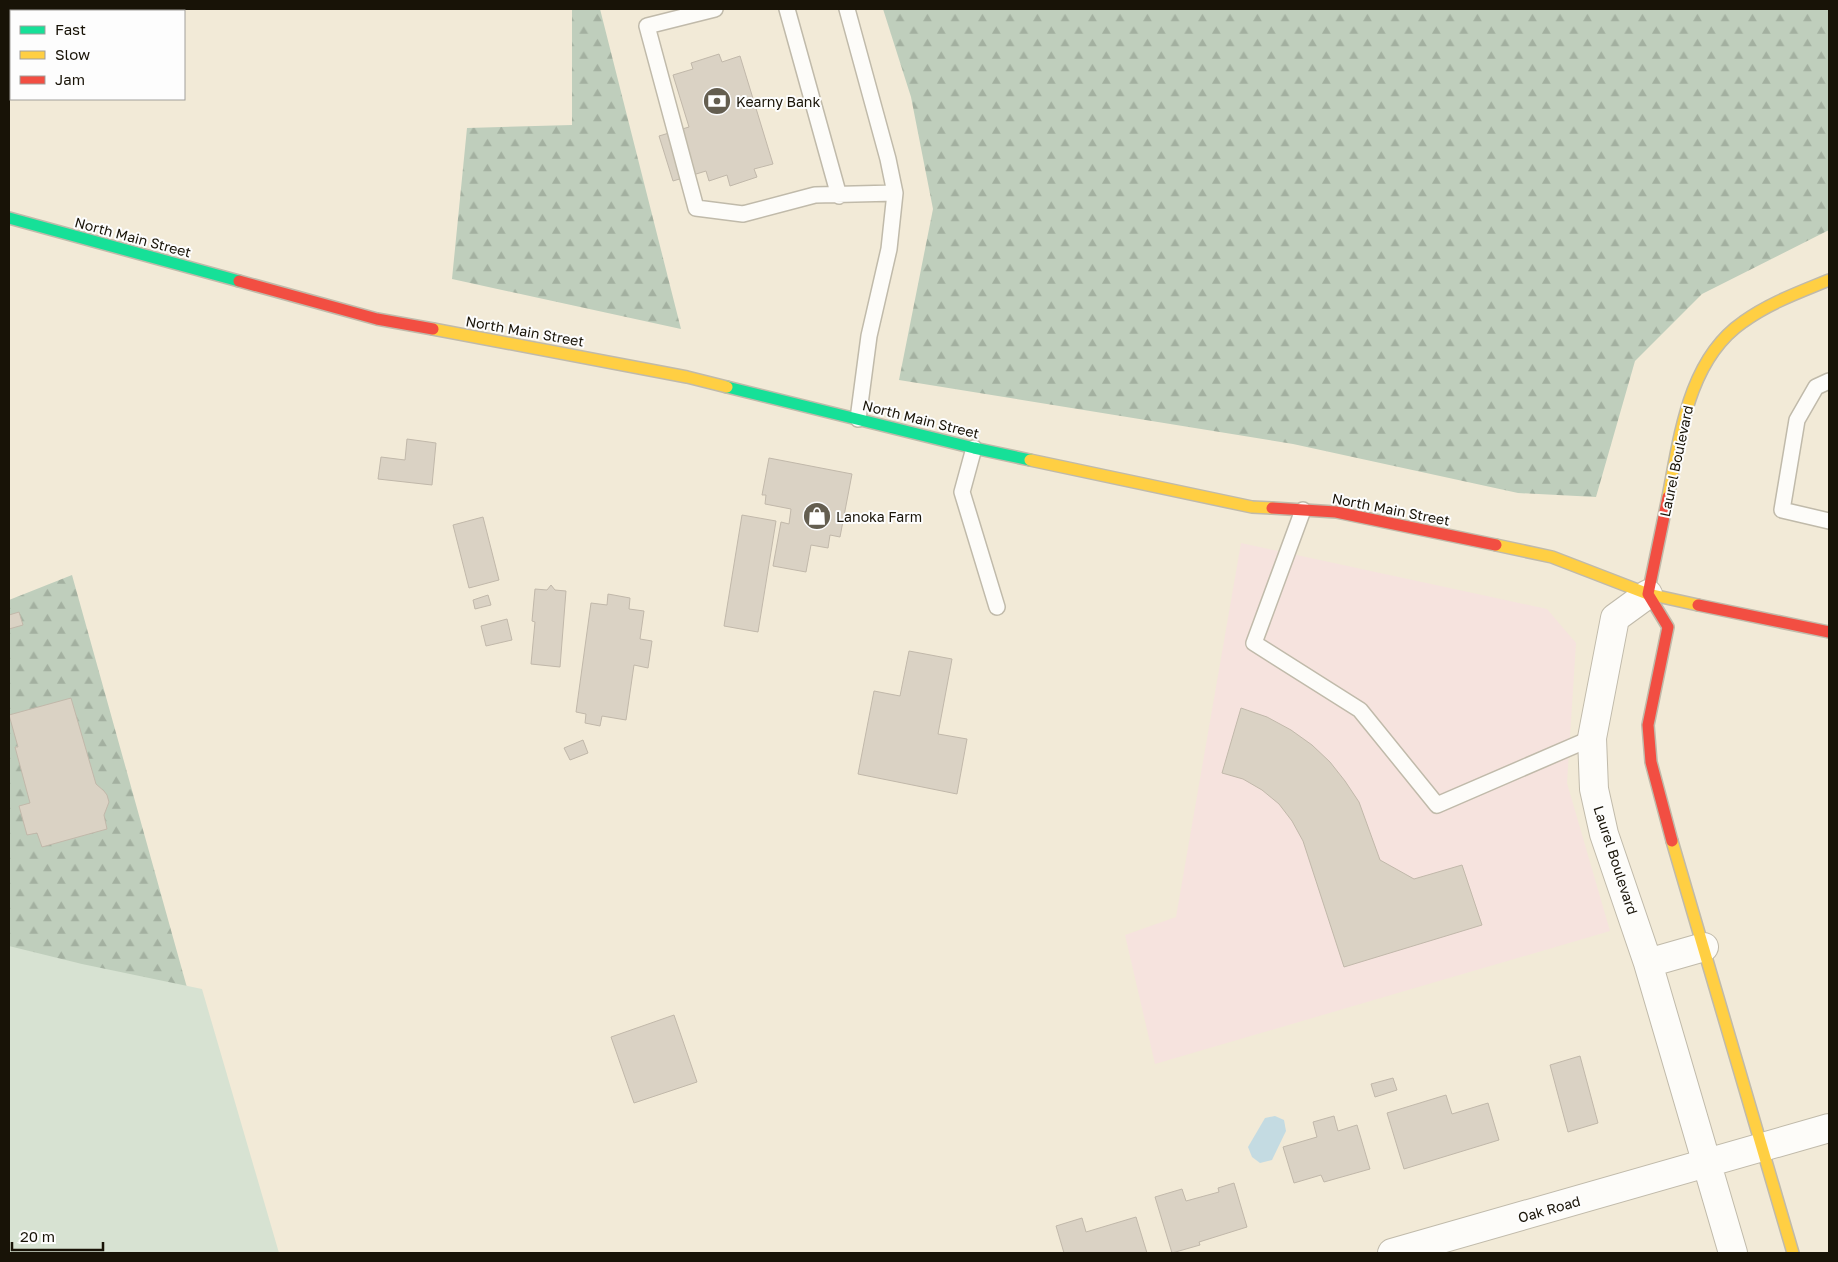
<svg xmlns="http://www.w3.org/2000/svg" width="1838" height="1262" viewBox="0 0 1838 1262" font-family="'Golos Text',sans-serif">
  <defs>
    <pattern id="forest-firs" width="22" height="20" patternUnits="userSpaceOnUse" patternTransform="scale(1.25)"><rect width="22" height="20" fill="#bfcebc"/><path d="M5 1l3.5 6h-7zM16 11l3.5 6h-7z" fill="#a3b0a0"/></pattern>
  </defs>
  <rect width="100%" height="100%" fill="#f2ead7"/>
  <path fill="#f6e3de" d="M 1241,543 L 1547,609 L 1576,643 L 1567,783 L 1610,931 L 1155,1064 L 1125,935 L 1176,917 Z"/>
  <path fill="url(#forest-firs)" d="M 572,9 L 600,9 L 681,329 L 452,279 L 467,128 L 572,125 Z
    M 883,9 L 1829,9 L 1829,230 L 1702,294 L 1635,361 L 1596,497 L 1518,493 L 1293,444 L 899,380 L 933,209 L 911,97 Z
    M 72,575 L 186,984 L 268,1253 L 9,1253 L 9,600 Z"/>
  <path fill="#d7e2d2" d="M 9,946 L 82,964 L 202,989 L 279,1253 L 9,1253 Z"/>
  <path fill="#c4dbe2" d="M 1275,1116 L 1284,1120 L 1286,1131 L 1272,1160 L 1260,1163 L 1252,1157 L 1248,1147 L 1265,1118 Z"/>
  <path fill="#dad2c4" stroke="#c1b8aa" d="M 58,9 L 162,9 L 161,11 L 58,11 Z
    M 719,54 L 722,62 L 740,56 L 773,164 L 754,169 L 757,177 L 730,186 L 727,175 L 709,181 L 706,171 L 673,181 L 659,136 L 689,127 L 673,75 L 693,69 L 691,63 Z
    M 407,439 L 436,443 L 432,485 L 378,479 L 381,457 L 405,460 Z
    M 769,458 L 852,474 L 840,537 L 830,535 L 828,548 L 811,545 L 806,572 L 773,566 L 781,522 L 789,524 L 791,509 L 765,504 L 766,495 L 762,495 Z
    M 742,515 L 776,521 L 758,632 L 724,626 Z
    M 483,517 L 499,580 L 469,588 L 453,525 Z
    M 551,585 L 555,590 L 566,591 L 560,667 L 531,664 L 535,622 L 532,621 L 535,589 L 547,590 Z
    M 608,594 L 630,598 L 629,609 L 644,611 L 640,639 L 652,641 L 648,668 L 634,665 L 626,720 L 602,716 L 600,726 L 585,723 L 586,714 L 576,712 L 591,603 L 607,605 Z
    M 488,595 L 491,605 L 475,609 L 473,600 Z
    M 19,612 L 23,625 L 9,629 L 9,615 Z
    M 507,619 L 512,640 L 486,646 L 481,626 Z
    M 909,651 L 952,659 L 938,734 L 967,739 L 957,794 L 858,774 L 874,691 L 900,696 Z
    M 71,698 L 96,784 L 104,791 L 107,795 L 109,802 L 104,815 L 107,829 L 42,847 L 37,833 L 27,835 L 19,806 L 30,803 L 15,747 L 18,747 L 9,715 Z
    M 1241,708 L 1267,717 L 1291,730 L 1312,745 L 1330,762 L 1345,781 L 1359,802 L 1380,860 L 1414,879 L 1462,865 L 1482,925 L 1344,967 L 1303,841 L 1292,821 L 1279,804 L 1262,790 L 1243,779 L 1222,773 Z
    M 583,740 L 588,753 L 570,760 L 564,748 Z
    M 674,1015 L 697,1082 L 634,1103 L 611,1037 Z
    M 1580,1056 L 1598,1123 L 1568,1132 L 1550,1065 Z
    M 1393,1078 L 1397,1090 L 1375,1097 L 1371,1084 Z
    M 1446,1095 L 1452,1114 L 1488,1103 L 1499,1140 L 1404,1169 L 1387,1113 Z
    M 1334,1116 L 1338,1131 L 1357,1125 L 1370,1169 L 1324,1182 L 1321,1175 L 1294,1183 L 1283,1147 L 1317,1137 L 1313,1122 Z
    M 1234,1183 L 1247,1227 L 1199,1242 L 1200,1245 L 1172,1253 L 1155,1197 L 1182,1189 L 1186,1201 L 1219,1192 L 1218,1188 Z
    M 1136,1217 L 1147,1253 L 1064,1253 L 1056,1226 L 1082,1218 L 1086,1232 Z"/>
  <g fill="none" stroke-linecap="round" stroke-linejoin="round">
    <defs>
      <path id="lane" d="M 715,9 L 647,26 L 696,208 L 743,214 L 815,195 L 895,193
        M 787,9 L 839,196
        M 847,9 L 888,159 L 895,193 L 889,249 L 869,336 L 858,419
        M 1829,381 L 1816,387 L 1797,420 L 1782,510 L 1829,521
        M 974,448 L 962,492 L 997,607
        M 1303,510 L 1254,643 L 1360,710 L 1437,805 L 1592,738"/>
      <path id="street" d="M 1648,594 L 1615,618 L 1592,738 L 1594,789 L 1604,834 L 1648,963 L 1733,1253
        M 1648,963 L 1704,947
        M 1392,1253 L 1829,1128"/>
      <path id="fast" d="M 9,218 L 239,281
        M 727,387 L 974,448 L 1030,460"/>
      <path id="slow" d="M 433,329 L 687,377 L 727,387
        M 1030,460 L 1252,507 L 1272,508
        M 1668,497 C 1680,436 1688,360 1743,322 C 1769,303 1800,292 1829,280
        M 1496,545 L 1552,557 L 1648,594 L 1698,605
        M 1672,841 L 1793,1253"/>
      <path id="jam" d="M 239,281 L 377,319 L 433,329
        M 1668,497 L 1648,594 L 1668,627 L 1648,725 L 1651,762 L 1672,841
        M 1272,508 L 1336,512 L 1496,545
        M 1698,605 L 1829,632"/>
    </defs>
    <use href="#lane" stroke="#c0baaa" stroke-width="18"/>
    <use href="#street" stroke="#c0baaa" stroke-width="30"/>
    <use href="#fast" stroke="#c0baaa" stroke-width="14"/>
    <use href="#slow" stroke="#c0baaa" stroke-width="14"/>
    <use href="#jam" stroke="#c0baaa" stroke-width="14"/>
    <use href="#lane" stroke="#fdfcf9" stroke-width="15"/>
    <use href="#street" stroke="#fdfcf9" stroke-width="28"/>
    <use href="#fast" stroke="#16e098" stroke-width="11"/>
    <use href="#slow" stroke="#ffcf43" stroke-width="11"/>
    <use href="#jam" stroke="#f24e42" stroke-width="11"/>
  </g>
  <defs>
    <symbol id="bank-disc" viewBox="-11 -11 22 22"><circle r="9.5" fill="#645e50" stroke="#fdfdfd"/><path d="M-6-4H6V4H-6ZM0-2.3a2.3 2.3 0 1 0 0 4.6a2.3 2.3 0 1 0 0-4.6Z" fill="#fff"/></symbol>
    <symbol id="shop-disc" viewBox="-11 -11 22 22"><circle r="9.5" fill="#645e50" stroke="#fdfdfd"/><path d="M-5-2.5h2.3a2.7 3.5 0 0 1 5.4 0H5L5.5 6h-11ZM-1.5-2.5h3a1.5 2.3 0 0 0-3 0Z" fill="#fff"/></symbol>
  </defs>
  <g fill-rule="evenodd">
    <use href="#bank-disc" x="701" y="85" width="32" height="32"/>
    <use href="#shop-disc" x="801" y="500" width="32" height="32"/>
  </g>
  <g text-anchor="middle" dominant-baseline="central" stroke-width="4" stroke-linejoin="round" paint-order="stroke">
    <g font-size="14" fill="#181307" stroke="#fdfdfd" text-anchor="start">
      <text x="736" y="101">Kearny Bank</text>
      <text x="836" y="516">Lanoka Farm</text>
    </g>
    <g font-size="14" fill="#181307" stroke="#fdfdfd">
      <text transform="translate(133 237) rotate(15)">North Main Street</text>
      <text transform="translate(525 331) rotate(10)">North Main Street</text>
      <text transform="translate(921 419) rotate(14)">North Main Street</text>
      <text transform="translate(1676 461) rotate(-78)">Laurel Boulevard</text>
      <text transform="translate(1391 509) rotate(11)">North Main Street</text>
      <text transform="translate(1616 860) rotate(72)">Laurel Boulevard</text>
      <text transform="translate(1549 1209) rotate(-16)">Oak Road</text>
    </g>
  </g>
  <rect width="1838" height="1262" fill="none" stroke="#181307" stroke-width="20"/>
  <rect x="10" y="10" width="175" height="90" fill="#fdfdfd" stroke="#a19f9b"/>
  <rect x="20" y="26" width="25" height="8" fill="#16e098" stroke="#a19f9b"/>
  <text x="55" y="35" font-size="15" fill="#181307">Fast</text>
  <rect x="20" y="51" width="25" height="8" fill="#ffcf43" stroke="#a19f9b"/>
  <text x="55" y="60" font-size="15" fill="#181307">Slow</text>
  <rect x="20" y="76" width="25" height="8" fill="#f24e42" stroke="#a19f9b"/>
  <text x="55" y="85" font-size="15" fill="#181307">Jam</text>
  <path d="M12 1242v8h91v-8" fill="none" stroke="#181307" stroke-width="2.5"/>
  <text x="20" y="1242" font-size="15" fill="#181307" stroke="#fdfdfd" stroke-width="4" paint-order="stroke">20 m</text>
</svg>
